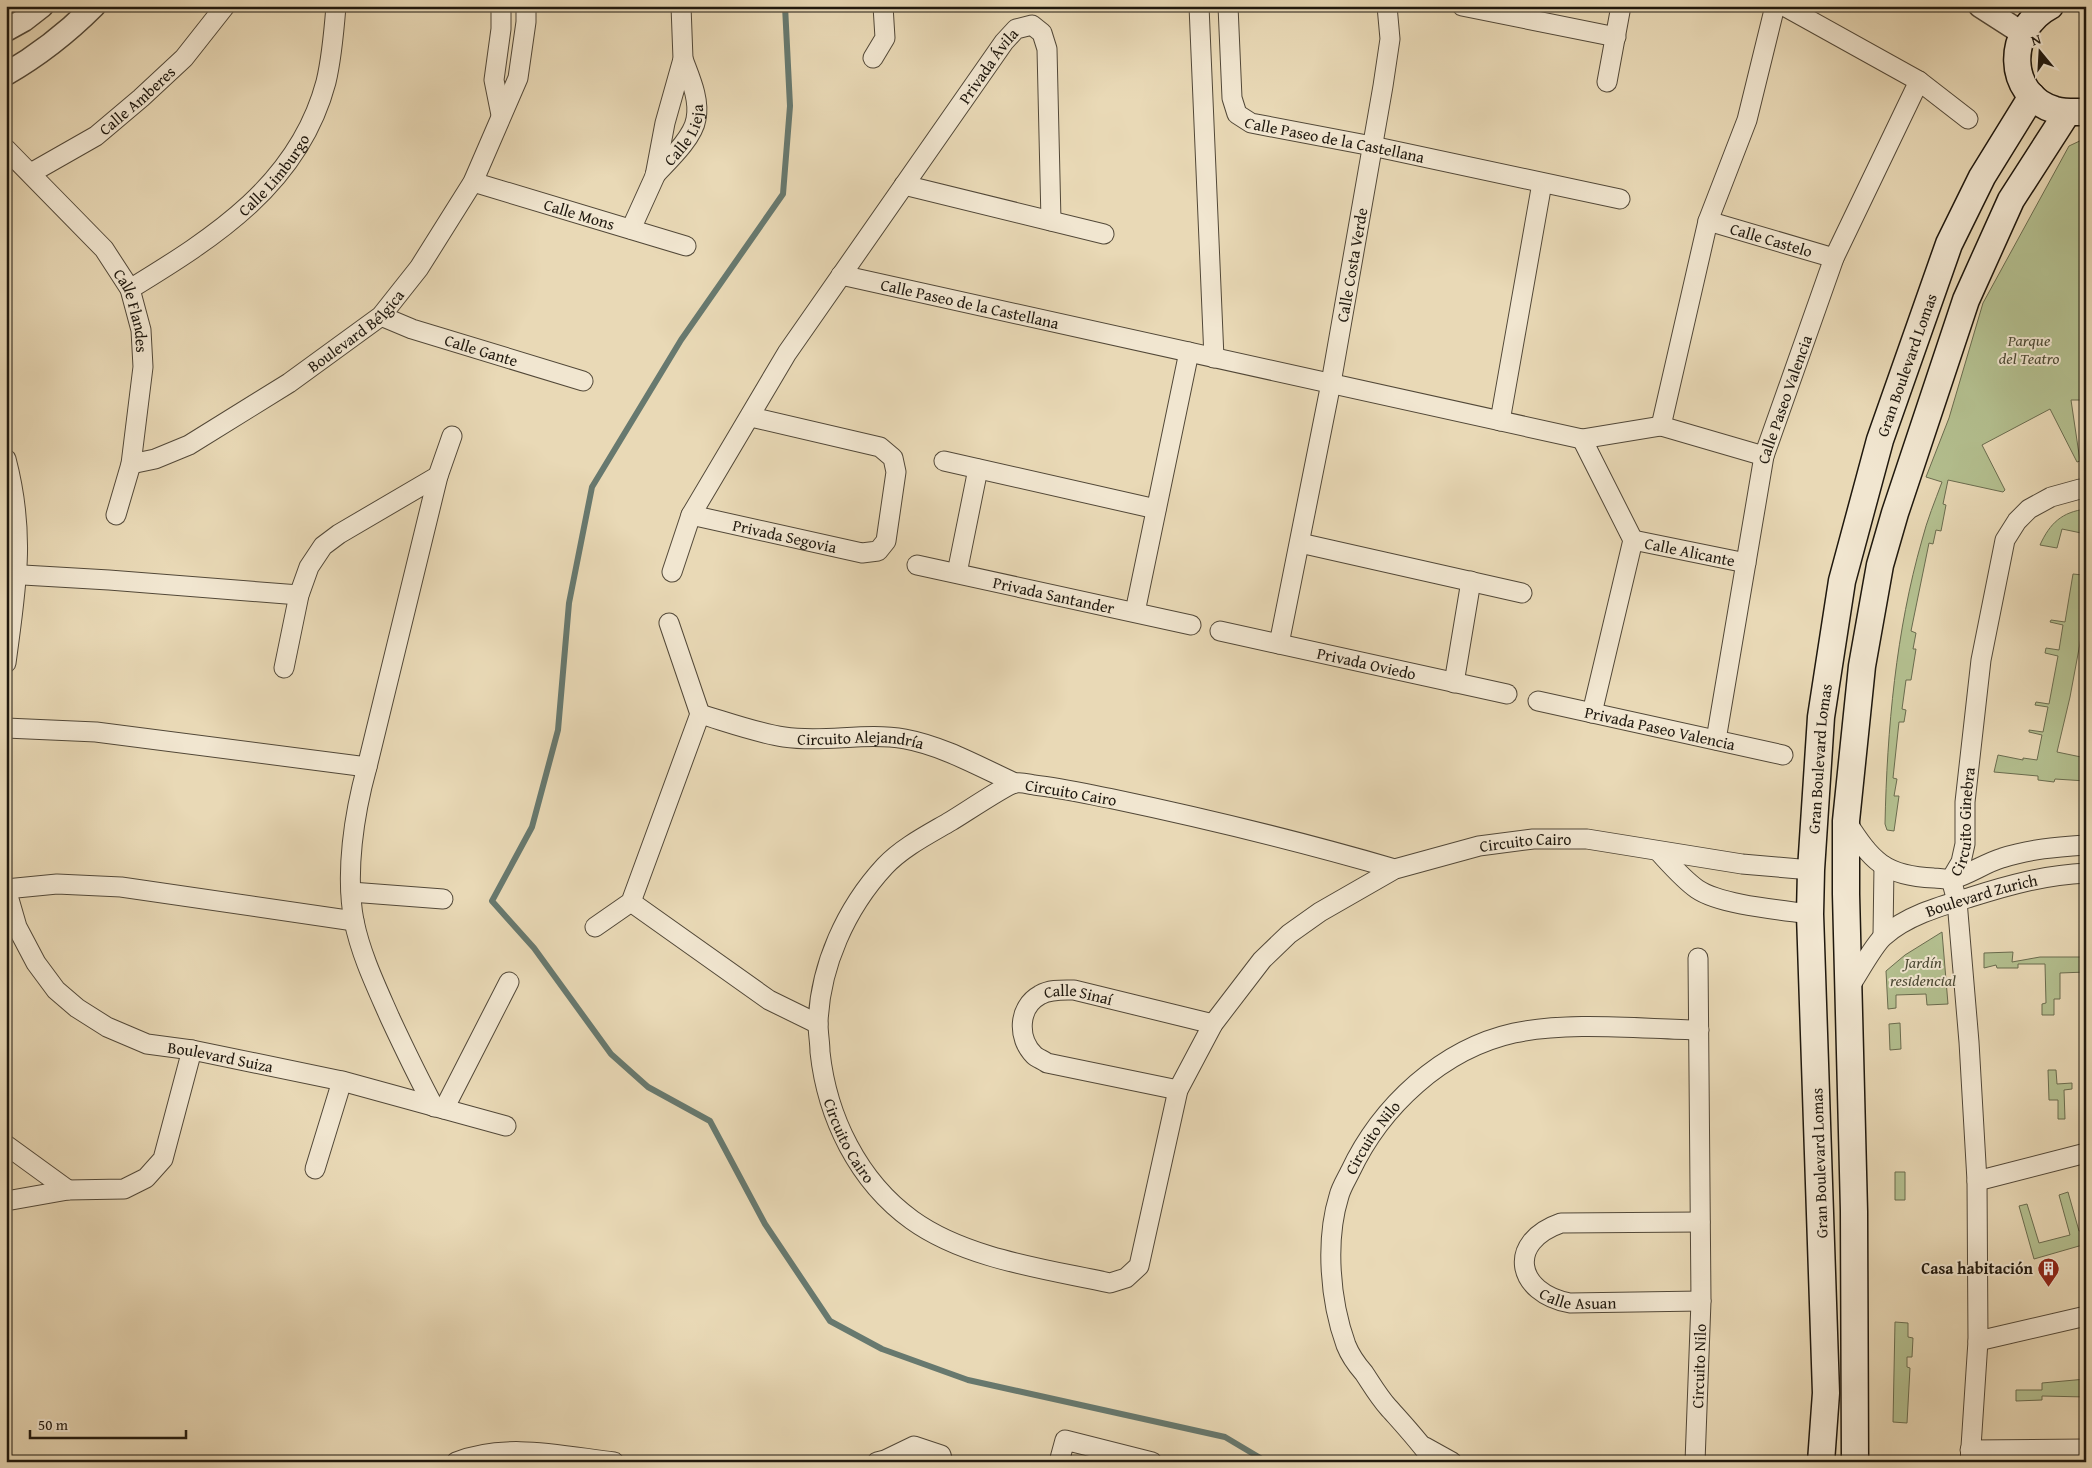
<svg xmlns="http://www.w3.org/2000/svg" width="2092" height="1468" viewBox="0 0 2092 1468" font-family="'Gentium Book Plus',serif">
  <rect width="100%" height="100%" fill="#e9d9b6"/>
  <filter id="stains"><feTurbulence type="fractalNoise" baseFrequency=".004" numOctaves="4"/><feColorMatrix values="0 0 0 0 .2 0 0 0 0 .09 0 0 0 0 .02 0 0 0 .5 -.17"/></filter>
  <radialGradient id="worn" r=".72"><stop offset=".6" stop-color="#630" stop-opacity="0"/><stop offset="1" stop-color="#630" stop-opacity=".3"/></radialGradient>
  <path fill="#b4c090" stroke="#6a6c4f" d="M 2086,138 L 2086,400 L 2071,400 L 2080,461 L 2077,462 L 2050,409 L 1982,445 L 2005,490 L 2003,492 L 1948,480 L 1943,504 L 1946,505 L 1941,531 L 1936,530 L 1933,544 L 1929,543 L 1911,631 L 1916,633 L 1913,649 L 1916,649 L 1911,680 L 1906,680 L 1902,709 L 1906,710 L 1904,722 L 1899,722 L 1893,778 L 1897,779 L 1894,796 L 1899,796 L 1894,831 L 1887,830 L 1885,824 C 1887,729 1896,631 1922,540 C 1927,520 1935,501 1942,482 L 1926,477 L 1949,418 L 1983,303 L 2069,146 Z
    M 2086,509 L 2086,534 L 2062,529 L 2057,548 L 2040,545 C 2050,523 2062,512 2086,509 Z
    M 2086,563 L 2086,611 L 2070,697 L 2057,752 L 2081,757 L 2082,755 L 2086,755 L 2086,781 L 2055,779 L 2054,782 L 2038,780 L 2038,776 L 1994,772 L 1998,755 L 2023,760 L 2023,758 L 2037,760 L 2042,735 L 2029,732 L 2029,730 L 2043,732 L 2048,707 L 2035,705 L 2036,702 L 2049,704 L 2058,656 L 2045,653 L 2046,648 L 2059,650 L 2063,625 L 2050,622 L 2051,620 L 2065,622 L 2073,574 L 2083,575 Z
    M 1942,932 L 1948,1004 L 1927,1005 L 1926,994 L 1896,995 L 1896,1008 L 1888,1009 L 1886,971 L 1905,955 Z
    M 2013,952 L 2012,962 L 2040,957 L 2086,957 L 2086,972 L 2060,973 L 2060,999 L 2054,999 L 2054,1015 L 2042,1015 L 2042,1004 L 2046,1003 L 2045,964 L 2018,964 L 2018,968 L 1997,968 L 1996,965 L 1984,968 L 1984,953 Z
    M 1900,1023 L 1901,1049 L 1890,1050 L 1889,1024 Z
    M 2048,1070 L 2056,1070 L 2057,1084 L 2072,1083 L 2072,1089 L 2064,1090 L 2065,1119 L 2058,1119 L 2058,1100 L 2049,1100 Z
    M 1895,1172 L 1905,1172 L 1905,1200 L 1895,1200 Z
    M 2068,1192 L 2079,1231 L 2086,1230 L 2086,1244 L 2034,1259 L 2019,1206 L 2027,1204 L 2039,1243 L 2070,1235 L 2059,1195 Z
    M 1895,1322 L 1908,1323 L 1908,1337 L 1913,1338 L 1912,1357 L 1907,1357 L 1907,1367 L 1910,1368 L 1907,1423 L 1893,1422 Z
    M 2086,1379 L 2086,1397 L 2042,1396 L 2042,1400 L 2016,1401 L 2016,1390 L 2042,1390 L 2042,1383 Z"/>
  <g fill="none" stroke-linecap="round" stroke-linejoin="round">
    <path stroke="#67796f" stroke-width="6" d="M 785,6 L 790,106 L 783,194 L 681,340 L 592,487 L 569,603 L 558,730 L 532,827 L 492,901 L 534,948 L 611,1054 L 648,1087 L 710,1121 L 765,1224 L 830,1321 L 882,1349 L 968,1380 L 1225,1437 L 1267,1462"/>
    <defs>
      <g id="minor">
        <path d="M 501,6 L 501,29 L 494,80 L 501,115"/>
        <path d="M 1199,6 L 1214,358"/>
        <path id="s1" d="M 1228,6 L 1232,98 L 1237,114 L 1251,123 L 1372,146 L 1620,199"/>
        <path d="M 1462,6 L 1616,37"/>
        <path d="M 1784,6 L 1919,81"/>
        <path d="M 873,58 L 885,38 L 883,6"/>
        <path d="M 1607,82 L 1621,6"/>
        <path id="s2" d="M 6,149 L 104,249 L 130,289 L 141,330 L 143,367 L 131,464 L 116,515"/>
        <path id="s3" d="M 31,173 L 96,136 L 141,98 L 184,58 L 225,6"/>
        <path id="s4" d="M 655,175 C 668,161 693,138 696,119 C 700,99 690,78 683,59"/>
        <path id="s5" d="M 473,182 L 686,246"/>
        <path d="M 904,185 L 1104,234"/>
        <path id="s6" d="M 1708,221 L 1834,258"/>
        <path d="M 631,229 L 655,176 L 665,123 L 683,59 L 681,6"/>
        <path id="s7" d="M 841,275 L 1582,439 L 1661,426 L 1764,456"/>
        <path id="s8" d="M 130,289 C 215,237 299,184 326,82 C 332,57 334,31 336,6"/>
        <path id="s9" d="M 381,316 L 412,329 L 583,381"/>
        <path d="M 1500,421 L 1542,183"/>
        <path d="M 1661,426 L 1708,221 L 1747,120 L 1775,6"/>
        <path d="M 1582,439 L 1633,540 L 1592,713"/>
        <path d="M 6,459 C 26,535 16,588 6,663"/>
        <path d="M 944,461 L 1156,509"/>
        <path id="s10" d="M 131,464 L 155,459 L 189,445 L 289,383 L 381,316 L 419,268 L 473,182 L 518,78 L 526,22 L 526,6"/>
        <path id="s11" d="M 691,515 L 862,553 L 878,551 L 886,541 L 896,472 L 893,458 L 880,447 L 751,417"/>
        <path id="s12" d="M 1633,540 L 1746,563"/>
        <path d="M 1300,543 L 1522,593"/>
        <path id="s13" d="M 917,565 L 1191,625"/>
        <path id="s14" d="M 672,572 L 691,515 L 787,353 L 1004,42 L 1016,29 L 1032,25 L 1042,33 L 1047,49 L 1051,221"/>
        <path d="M 957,573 L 978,469"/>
        <path d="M 6,574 L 109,580 L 299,595"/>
        <path d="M 1135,612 L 1189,352"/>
        <path id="s15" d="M 1220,631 L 1507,694"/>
        <path id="s16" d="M 1279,644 L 1331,383 L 1383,86 L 1390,39 L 1387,6"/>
        <path d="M 284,668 L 299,595 L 309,567 L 323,546 L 339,534 L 438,476"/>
        <path d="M 1454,683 L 1471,581"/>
        <path id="s17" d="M 1538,701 L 1783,755"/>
        <path id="s18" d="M 700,714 C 727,722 757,733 784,737 C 824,743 865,732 905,739 C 943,746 980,767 1015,783"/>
        <path d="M 6,728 L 96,732 L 367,767"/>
        <path id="s19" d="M 1716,740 L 1764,456 L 1834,258 L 1919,81 L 1968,119"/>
        <path d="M 1846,821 C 1872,861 1884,876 1934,878 C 1940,878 1947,880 1953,879 C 1970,874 1985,863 2002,858 C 2029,849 2058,847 2086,845"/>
        <path d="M 1659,852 C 1671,865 1683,879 1697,889 C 1720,905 1782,910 1810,914"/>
        <path id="s20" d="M 1395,869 C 1302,842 1208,819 1113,799 C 1087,794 1061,788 1034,785 C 1028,784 1022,782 1016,783 C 1007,784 963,814 951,821 C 929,834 903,847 885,866 C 846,908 820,966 818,1023 C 818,1033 820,1043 820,1052 C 827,1117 858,1181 912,1220 C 966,1259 1046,1269 1110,1283 L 1126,1278 L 1139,1266 L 1178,1090 L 1213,1024 L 1262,960 L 1289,934 L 1320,912 L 1395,869 L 1479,846 L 1533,839 L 1587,839 L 1742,864 L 1811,870"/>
        <path id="s21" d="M 6,889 L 17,927 L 36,963 L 56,990 L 77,1008 L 107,1027 L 147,1044 L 192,1050 L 342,1081 L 506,1126"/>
        <path d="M 6,889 L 57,884 L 121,887 L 354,921"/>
        <path d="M 351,892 L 443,899"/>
        <path d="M 631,902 L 769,1000 L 818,1024"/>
        <path d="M 595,927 L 631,902 L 700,714 L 669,623"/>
        <path d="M 1883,936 L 1884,866"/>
        <path id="s22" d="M 1848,989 C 1857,976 1874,944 1884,936 C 1908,915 1941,906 1971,897 C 2009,885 2045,875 2086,873"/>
        <path id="s23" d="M 1178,1090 L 1047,1063 C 1043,1060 1037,1058 1034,1055 C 1017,1038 1018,1007 1040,995 C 1050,989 1063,990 1074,990 L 1213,1024"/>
        <path d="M 434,1107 C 418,1077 404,1048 390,1018 C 376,986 361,955 354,921 C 345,873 354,814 367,767 L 438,476 L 452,436"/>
        <path d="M 444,1109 L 509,982"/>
        <path d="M 6,1145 L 68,1190"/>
        <path d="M 315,1169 L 342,1081"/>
        <path d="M 1977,1181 L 2086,1153"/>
        <path d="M 6,1201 L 68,1190 L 124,1189 L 146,1178 L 163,1159 L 192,1050"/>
        <path id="s24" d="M 1700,1222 L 1561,1223 C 1506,1242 1516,1293 1570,1303 L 1701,1301"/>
        <path d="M 1978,1341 L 2086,1316"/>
        <path d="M 1425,1447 L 1452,1462"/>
        <path d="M 1970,1450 L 2086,1449"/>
        <path d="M 456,1462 C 506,1442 563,1456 614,1462"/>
        <path d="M 877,1462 L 885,1460 L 914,1446 L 941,1455 L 943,1462"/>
        <path d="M 1059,1462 L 1065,1440 L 1152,1462"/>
        <path id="s25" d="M 1434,1462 C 1420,1442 1404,1425 1388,1407 C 1379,1397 1372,1385 1364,1373 C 1357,1365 1350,1355 1346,1345 C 1330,1301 1325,1241 1339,1196 C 1341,1188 1346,1180 1350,1172 C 1381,1106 1442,1049 1514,1033 C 1570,1021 1641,1029 1699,1030"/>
        <path id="s26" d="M 1695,1462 L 1701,1301 L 1698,958"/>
        <path id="s27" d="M 1970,1462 L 1978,1341 L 1977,1181 L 1969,1042 L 1957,901 L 1951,879 L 1961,862 L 1965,844 L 1965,802 L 1981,660 L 2005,540 L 2017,521 L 2029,509 L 2051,497 L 2080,489 L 2086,490"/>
      </g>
      <path id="tertiary" d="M 1980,6 L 2022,33
        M 6,30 L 24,20 L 42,6
        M 6,74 C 39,55 67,33 94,6"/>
      <g id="secondary">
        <path d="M 2050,6 C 2006,29 2005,95 2055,110 C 2066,113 2075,112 2086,112"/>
        <path id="s28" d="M 1821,1462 L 1826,1393 L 1810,914 L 1811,870 L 1821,717 L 1842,581 L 1880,440 L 1949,244 L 1982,177 L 2032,96"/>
        <path d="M 1855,1462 L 1854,1211 L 1846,894 L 1846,821 L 1862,666 L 1880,565 L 1895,513 L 1966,300 L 2011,200 L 2067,113"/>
      </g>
    </defs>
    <use href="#minor" stroke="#524838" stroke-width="21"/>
    <use href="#tertiary" stroke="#524838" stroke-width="25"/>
    <use href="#secondary" stroke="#1f180e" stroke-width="29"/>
    <use href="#minor" stroke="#f1e6d0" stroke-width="19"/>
    <use href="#tertiary" stroke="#f1e6d0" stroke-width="22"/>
    <use href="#secondary" stroke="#f1e6d0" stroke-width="26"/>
  </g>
  <defs>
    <symbol id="building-pin" viewBox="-11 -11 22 30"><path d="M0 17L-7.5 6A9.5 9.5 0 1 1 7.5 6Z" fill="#8f2418" stroke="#f1e6d0"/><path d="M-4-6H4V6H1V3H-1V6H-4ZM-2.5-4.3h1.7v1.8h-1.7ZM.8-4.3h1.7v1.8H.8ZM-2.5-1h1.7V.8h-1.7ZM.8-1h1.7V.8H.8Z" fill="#fff"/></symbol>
  </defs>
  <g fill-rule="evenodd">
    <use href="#building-pin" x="2036" y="1256" width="25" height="34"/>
  </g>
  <g text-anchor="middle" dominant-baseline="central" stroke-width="4" stroke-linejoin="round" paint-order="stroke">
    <g font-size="16" fill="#1f180e" stroke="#f1e6d0">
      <text stroke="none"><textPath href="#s14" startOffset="599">Privada Ávila</textPath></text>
      <text stroke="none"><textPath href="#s3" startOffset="129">Calle Amberes</textPath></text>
      <text stroke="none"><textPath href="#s4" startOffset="51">Calle Lieja</textPath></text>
      <text stroke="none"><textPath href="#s1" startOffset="211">Calle Paseo de la Castellana</textPath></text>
      <text stroke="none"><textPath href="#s8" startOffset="185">Calle Limburgo</textPath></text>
      <text stroke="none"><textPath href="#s5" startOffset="111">Calle Mons</textPath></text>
      <text stroke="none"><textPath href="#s6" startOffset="66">Calle Castelo</textPath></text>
      <text stroke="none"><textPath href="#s16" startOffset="386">Calle Costa Verde</textPath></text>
      <text stroke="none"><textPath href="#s7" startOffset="132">Calle Paseo de la Castellana</textPath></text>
      <text stroke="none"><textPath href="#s2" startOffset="209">Calle Flandes</textPath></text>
      <text stroke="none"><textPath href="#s10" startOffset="264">Boulevard Bélgica</textPath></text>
      <text stroke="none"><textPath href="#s9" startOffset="106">Calle Gante</textPath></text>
      <text stroke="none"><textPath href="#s28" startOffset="1109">Gran Boulevard Lomas</textPath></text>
      <text stroke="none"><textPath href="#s19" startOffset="348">Calle Paseo Valencia</textPath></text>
      <text stroke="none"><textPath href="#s11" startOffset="96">Privada Segovia</textPath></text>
      <text stroke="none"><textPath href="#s12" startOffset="58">Calle Alicante</textPath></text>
      <text stroke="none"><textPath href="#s13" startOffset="140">Privada Santander</textPath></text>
      <text stroke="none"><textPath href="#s15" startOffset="150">Privada Oviedo</textPath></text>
      <text stroke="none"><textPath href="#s17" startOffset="125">Privada Paseo Valencia</textPath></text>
      <text stroke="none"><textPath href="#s18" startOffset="164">Circuito Alejandría</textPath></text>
      <text stroke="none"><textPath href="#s28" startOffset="704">Gran Boulevard Lomas</textPath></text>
      <text transform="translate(1071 792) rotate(10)">Circuito Cairo</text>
      <text stroke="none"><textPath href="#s27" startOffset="645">Circuito Ginebra</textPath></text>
      <text stroke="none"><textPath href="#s20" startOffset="1820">Circuito Cairo</textPath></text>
      <text stroke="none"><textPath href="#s22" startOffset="171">Boulevard Zurich</textPath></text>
      <text stroke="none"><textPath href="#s23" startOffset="258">Calle Sinaí</textPath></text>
      <text stroke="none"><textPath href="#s21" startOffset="295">Boulevard Suiza</textPath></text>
      <text stroke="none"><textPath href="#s20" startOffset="842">Circuito Cairo</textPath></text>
      <text stroke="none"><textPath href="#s25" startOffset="366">Circuito Nilo</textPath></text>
      <text transform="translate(1819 1163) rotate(-92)">Gran Boulevard Lomas</text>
      <text stroke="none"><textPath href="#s24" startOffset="270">Calle Asuan</textPath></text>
      <text stroke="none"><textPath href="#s26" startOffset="96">Circuito Nilo</textPath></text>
    </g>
    <g font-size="16" font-style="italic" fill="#4c4a35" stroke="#f1e6d0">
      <text x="2029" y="340">Parque<tspan x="2029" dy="18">del Teatro</tspan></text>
      <text x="1923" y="962">Jardín<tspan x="1923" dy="18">residencial</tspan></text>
    </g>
    <g font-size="16" font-weight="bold" fill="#1f180e" stroke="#f1e6d0" text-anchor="end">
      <text x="2033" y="1268">Casa habitación</text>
    </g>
  </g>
  <rect width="2092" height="1468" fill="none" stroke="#e9d9b6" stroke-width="25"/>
  <rect x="8" y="8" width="2077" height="1453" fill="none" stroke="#1f180e" stroke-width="2.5"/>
  <rect x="12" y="12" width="2067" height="1443" fill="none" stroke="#1f180e"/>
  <g transform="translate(2040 52) rotate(342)" stroke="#f1e6d0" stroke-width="4" paint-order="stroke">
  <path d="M0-4L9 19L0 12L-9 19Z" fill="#1f180e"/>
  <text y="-8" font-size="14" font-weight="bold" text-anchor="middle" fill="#1f180e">N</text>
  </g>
  <path d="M30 1430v8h156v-8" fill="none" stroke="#1f180e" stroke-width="2.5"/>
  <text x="38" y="1430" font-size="15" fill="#1f180e" stroke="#f1e6d0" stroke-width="4" paint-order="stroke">50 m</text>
  <rect width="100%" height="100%" filter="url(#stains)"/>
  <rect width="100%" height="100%" fill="url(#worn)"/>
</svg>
